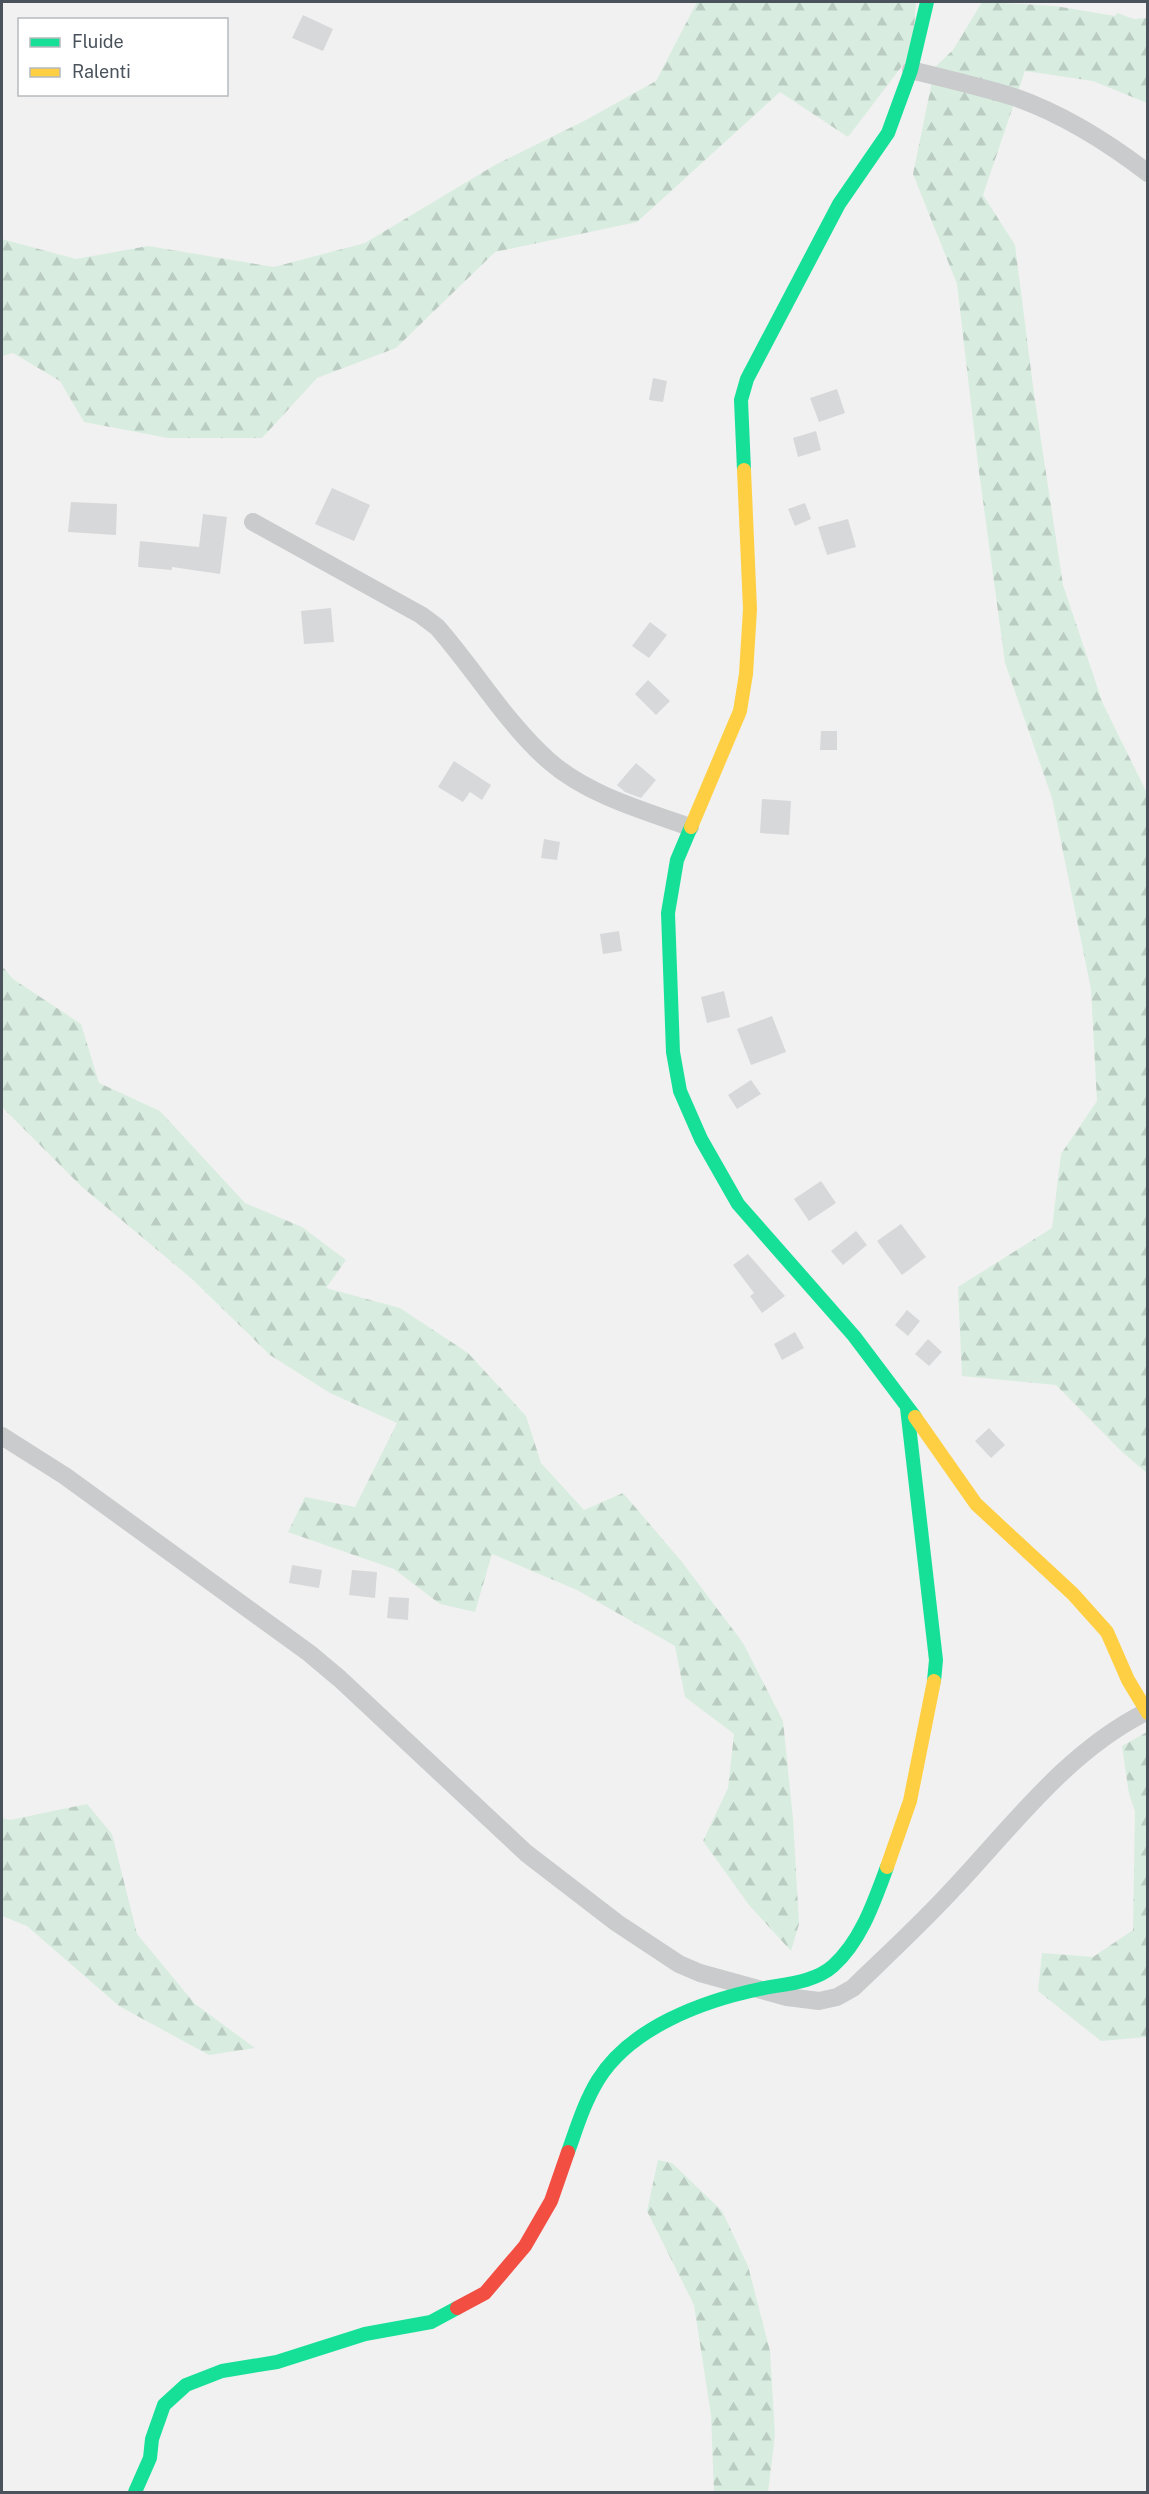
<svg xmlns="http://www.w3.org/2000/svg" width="1149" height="2494" viewBox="0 0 1149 2494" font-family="'Public Sans',sans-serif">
  <defs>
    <pattern id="forest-firs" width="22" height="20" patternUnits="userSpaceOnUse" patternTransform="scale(1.5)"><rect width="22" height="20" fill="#d8ede0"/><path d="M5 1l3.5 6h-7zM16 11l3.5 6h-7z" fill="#bbcdc2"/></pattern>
  </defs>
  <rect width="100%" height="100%" fill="#f1f1f1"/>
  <path fill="url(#forest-firs)" d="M 697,2 L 916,2 L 912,53 L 848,137 L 780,92 L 637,222 L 495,252 L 396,348 L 317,378 L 262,438 L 168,438 L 84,422 L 60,381 L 13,353 L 2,356 L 2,239 L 76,259 L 148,246 L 274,267 L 365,243 L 495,165 L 584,121 L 656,81 Z
    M 982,2 L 1055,6 L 1115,16 L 1117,13 L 1134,19 L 1147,18 L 1147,103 L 1093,81 L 1025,71 L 983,195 L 1015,245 L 1034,394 L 1063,585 L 1103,704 L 1147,793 L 1147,1473 L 1121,1451 L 1056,1385 L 962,1376 L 958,1287 L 1052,1228 L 1061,1154 L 1097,1101 L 1091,989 L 1052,798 L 1005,663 L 978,464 L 957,284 L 913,174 L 935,67 L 953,50 Z
    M 2,966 L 13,979 L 81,1024 L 99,1083 L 160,1111 L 245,1203 L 302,1227 L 346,1260 L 326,1288 L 400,1308 L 468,1353 L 526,1416 L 541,1463 L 584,1510 L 623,1493 L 682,1562 L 743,1643 L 783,1721 L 793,1819 L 799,1924 L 791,1951 L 749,1905 L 703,1841 L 728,1788 L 734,1734 L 685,1697 L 675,1646 L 577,1590 L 492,1554 L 475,1612 L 440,1604 L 394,1569 L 288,1532 L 305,1497 L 355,1507 L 397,1423 L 330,1393 L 270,1355 L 192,1279 L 81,1186 L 2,1107 Z
    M 1147,1732 L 1147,2037 L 1101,2041 L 1038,1991 L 1042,1953 L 1093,1957 L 1133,1930 L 1135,1811 L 1129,1794 L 1122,1746 Z
    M 87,1804 L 112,1834 L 137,1934 L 195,2004 L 255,2048 L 209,2055 L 119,2006 L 27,1926 L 2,1916 L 2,1818 L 10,1820 Z
    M 658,2160 L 672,2163 L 722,2211 L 748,2266 L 770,2351 L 775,2435 L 768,2492 L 714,2492 L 711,2415 L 694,2305 L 647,2211 Z"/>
  <path fill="#d7d8da" d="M 303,15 L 333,29 L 323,51 L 292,38 Z
    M 653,378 L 667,381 L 663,402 L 649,400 Z
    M 837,389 L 845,413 L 819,422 L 810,398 Z
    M 816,431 L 821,450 L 798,457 L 793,438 Z
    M 332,488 L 370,505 L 354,541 L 315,524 Z
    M 71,502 L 117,504 L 116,535 L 68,532 Z
    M 805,503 L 811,519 L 795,526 L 788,509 Z
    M 203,514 L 227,517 L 220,574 L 172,567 L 172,570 L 138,567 L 140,541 L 199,547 Z
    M 848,519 L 856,547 L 827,555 L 818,527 Z
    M 331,608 L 334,642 L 304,644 L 301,611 Z
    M 650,622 L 667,635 L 649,658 L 632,646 Z
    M 648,680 L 670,701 L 656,715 L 635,694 Z
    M 821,731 L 837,731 L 837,750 L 820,750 Z
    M 454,761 L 491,785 L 482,800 L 470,792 L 463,802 L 438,787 Z
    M 636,763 L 656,780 L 641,798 L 625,792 L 617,785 Z
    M 762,799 L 791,801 L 789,835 L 760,833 Z
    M 544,839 L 560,842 L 557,860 L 541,858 Z
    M 619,931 L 622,951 L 603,954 L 600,934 Z
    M 724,991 L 730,1017 L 707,1023 L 701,997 Z
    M 772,1016 L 786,1052 L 751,1065 L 737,1029 Z
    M 751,1080 L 761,1094 L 737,1109 L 728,1095 Z
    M 821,1181 L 836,1203 L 809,1221 L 794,1199 Z
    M 901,1224 L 926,1257 L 902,1275 L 877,1241 Z
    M 856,1231 L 867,1245 L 843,1265 L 831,1251 Z
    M 748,1254 L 785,1296 L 762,1313 L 750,1296 L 754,1293 L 733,1265 Z
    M 907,1310 L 920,1321 L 908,1336 L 895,1325 Z
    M 795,1332 L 804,1348 L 782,1360 L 774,1344 Z
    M 928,1339 L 942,1352 L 929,1366 L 915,1354 Z
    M 989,1428 L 1005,1445 L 991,1458 L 975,1441 Z
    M 292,1565 L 322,1570 L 319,1588 L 289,1583 Z
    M 352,1570 L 377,1572 L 375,1598 L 349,1595 Z
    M 389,1597 L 409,1598 L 408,1620 L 387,1618 Z"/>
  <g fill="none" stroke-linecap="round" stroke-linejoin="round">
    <path stroke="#c9cbcc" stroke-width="18" d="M 911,70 C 946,79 982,87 1017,98 C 1062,114 1110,144 1148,173
      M 253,522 L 421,615 L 437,627 C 475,670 506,723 549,761 C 588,795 642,810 690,827
      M 2,1436 L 65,1476 L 309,1653 L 340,1679 L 526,1853 L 617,1923 L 679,1964 L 700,1973 L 787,1997 L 819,2001 L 837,1997 L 853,1988 C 887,1955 922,1923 954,1888 C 1013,1825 1068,1751 1146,1712"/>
    <path stroke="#16e098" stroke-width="14" d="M 744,470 L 741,400 L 747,379 L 839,204 L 888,133 L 911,70 L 927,2
      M 691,827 L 677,860 L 668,913 L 673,1052 L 680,1091 L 701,1139 L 738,1204 L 854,1336 L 915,1417
      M 907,1408 L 936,1660 L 934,1681
      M 568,2152 C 577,2127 584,2103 598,2080 C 630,2028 702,2001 760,1989 C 783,1984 814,1983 833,1966 C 861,1941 874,1902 887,1867
      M 135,2492 L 150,2458 L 152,2439 L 164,2405 L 186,2385 L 222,2371 L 277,2362 L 365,2334 L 431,2322 L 457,2308"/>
    <path stroke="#ffcf43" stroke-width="14" d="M 691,827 L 740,711 L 746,674 L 750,609 L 744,470
      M 915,1417 L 976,1504 L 1073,1594 L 1107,1632 L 1128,1680 L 1148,1713
      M 887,1867 L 910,1801 L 934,1681"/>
    <path stroke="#f24e42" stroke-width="14" d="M 457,2308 L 485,2293 L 525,2246 L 551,2201 L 568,2152"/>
  </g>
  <rect width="1149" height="2494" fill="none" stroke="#4a535b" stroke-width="6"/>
  <rect x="18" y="18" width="210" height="78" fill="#ffffff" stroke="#b7babd" stroke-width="1.5"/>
  <rect x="30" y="38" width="30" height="9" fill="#16e098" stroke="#b7babd" stroke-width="1.5"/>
  <text x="72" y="48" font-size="18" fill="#4a535b">Fluide</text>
  <rect x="30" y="68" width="30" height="9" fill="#ffcf43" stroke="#b7babd" stroke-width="1.5"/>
  <text x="72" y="78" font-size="18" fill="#4a535b">Ralenti</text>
</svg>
